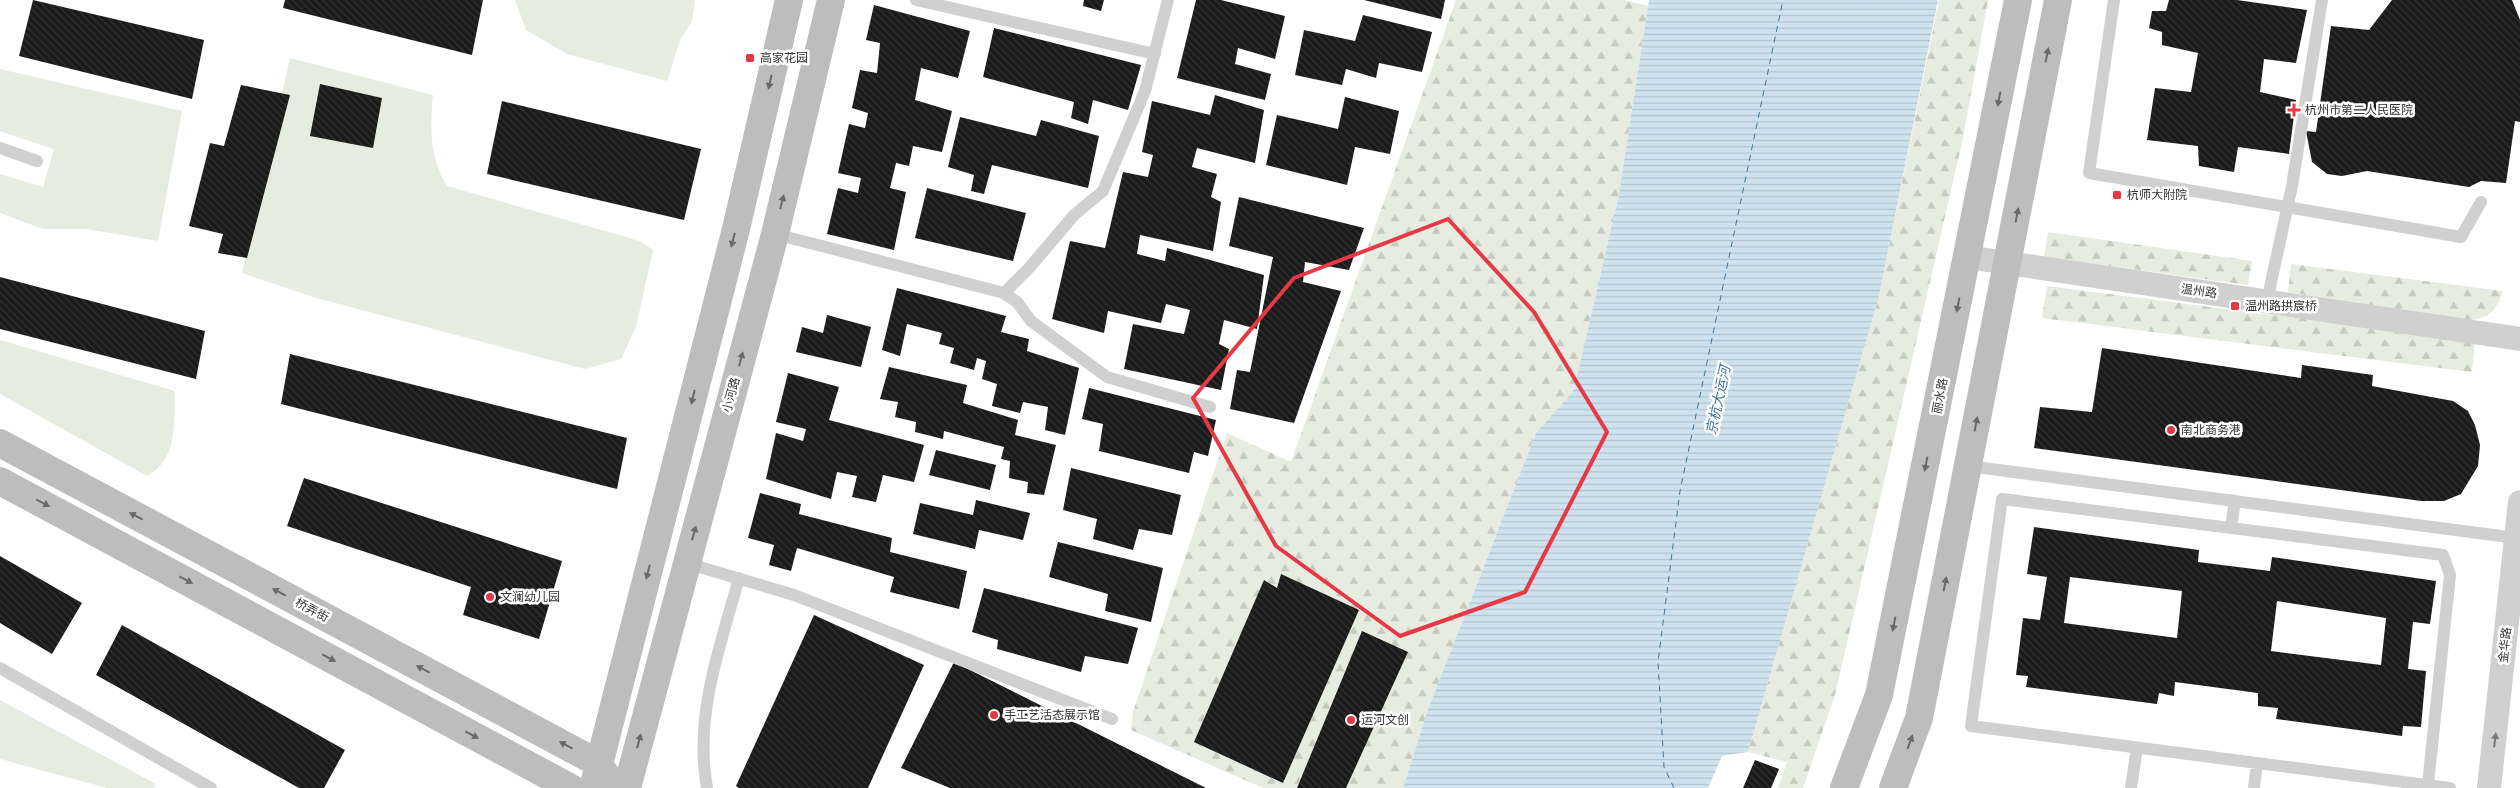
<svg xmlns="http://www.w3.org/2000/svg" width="2520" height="788" viewBox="0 0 2520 788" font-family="'Public Sans','Noto Sans SC',sans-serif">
  <defs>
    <pattern id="forest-firs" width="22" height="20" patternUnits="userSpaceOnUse" patternTransform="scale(1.25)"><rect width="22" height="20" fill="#e6ecdf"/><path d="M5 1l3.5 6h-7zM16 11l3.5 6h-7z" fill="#c6cbc0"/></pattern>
    <pattern id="water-rules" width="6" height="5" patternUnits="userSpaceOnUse" patternTransform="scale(1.25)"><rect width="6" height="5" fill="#cfe2ee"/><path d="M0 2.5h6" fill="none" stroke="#b2c2cd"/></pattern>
    <pattern id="building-back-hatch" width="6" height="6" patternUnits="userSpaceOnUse" patternTransform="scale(1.25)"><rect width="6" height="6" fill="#1a1a1a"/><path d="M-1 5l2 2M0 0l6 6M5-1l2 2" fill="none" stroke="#333"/></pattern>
  </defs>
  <rect width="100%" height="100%" fill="#fff"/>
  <path fill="#e6ecdf" d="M 515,0 L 695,0 L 692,21 L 680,40 L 667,81 L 567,54 L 526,30 Z
    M 290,58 L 433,95 C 430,129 429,156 447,186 L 640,241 L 653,250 L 636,327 L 621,359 L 585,369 L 320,299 L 242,273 Z
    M 0,69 L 182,111 L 158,241 L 86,229 L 43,229 L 0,213 L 0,174 L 43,187 L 54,149 L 0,131 Z
    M 0,340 L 175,391 C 174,422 178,460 147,476 L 0,394 Z
    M 0,700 L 156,784 L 154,788 L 107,788 L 0,759 Z"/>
  <path fill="url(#forest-firs)" d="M 1456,0 L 1623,0 L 1648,6 L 1619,194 L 1574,390 L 1536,433 L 1427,712 L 1403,788 L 1263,788 L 1131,730 L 1133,712 L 1227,433 L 1291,462 Z
    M 1939,0 L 1988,0 L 1963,138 L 1835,695 L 1803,788 L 1778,788 L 1787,762 L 1748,752 L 1879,296 Z
    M 2048,232 L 2252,261 L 2248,285 L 2044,257 Z
    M 2291,264 L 2503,291 C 2494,316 2488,318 2462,321 L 2288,292 Z
    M 2047,286 L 2475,341 L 2472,372 L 2042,318 Z"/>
  <path fill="url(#water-rules)" d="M 1649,0 L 1938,0 L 1879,296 L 1748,752 L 1722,756 L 1708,788 L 1403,788 L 1427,712 L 1536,433 L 1574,390 L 1619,194 Z"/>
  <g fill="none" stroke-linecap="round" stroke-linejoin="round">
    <path stroke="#3f7597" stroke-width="1" stroke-dasharray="6 5" stroke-linecap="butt" d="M 1674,788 L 1664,767 L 1658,662 L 1680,491 L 1783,0"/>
  </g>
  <path fill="url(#building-back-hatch)" fill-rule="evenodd" d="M 33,0 L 204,40 L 192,99 L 19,56 Z
    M 285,0 L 483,0 L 472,55 L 283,8 Z
    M 1084,0 L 1104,0 L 1101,11 L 1083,6 Z
    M 1196,0 L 1221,0 L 1285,16 L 1275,59 L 1238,48 L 1235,64 L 1271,74 L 1265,100 L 1177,78 Z
    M 1364,0 L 1445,0 L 1441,19 Z
    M 2169,0 L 2237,0 L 2307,10 L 2296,63 L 2264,59 L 2260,92 L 2296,100 L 2289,154 L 2238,147 L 2234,172 L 2199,166 L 2198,146 L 2147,140 L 2155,88 L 2191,92 L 2198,53 L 2162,45 L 2162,32 L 2149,28 L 2152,11 L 2166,11 Z
    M 2392,0 L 2512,0 L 2520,20 L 2520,122 L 2515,121 L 2506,183 L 2481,181 L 2469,187 L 2367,171 L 2342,176 L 2327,174 L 2312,162 L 2306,131 L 2316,132 L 2331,26 L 2369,30 Z
    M 874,5 L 970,31 L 958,78 L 921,68 L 915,100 L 952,111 L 942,152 L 913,146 L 909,166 L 896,163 L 890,188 L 906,192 L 894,250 L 827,234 L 838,188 L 858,193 L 861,178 L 838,173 L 849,124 L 865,128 L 868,113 L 852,108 L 860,70 L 877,73 L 880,43 L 866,40 Z
    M 1363,15 L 1432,32 L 1422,72 L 1379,63 L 1376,78 L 1346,69 L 1342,85 L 1295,75 L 1304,30 L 1355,41 Z
    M 994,28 L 1141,65 L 1128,110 L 1093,100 L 1088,124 L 1071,118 L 1074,102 L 983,77 Z
    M 320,84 L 382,98 L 373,148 L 310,136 Z
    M 241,85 L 290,95 L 247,258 L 218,253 L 223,234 L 189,226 L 210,143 L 224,146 Z
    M 1215,95 L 1264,110 L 1255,163 L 1197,148 L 1192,167 L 1217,174 L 1211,197 L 1221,202 L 1213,251 L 1140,235 L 1137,254 L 1165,261 L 1167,248 L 1264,275 L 1257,329 L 1224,320 L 1219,344 L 1229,349 L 1221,390 L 1124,369 L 1133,324 L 1184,334 L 1190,310 L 1166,304 L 1161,323 L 1108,311 L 1104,333 L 1052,319 L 1070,241 L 1105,248 L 1123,172 L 1148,177 L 1153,155 L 1142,152 L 1152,101 L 1210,115 Z
    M 1345,97 L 1399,111 L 1390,154 L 1355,147 L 1347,185 L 1266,165 L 1277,115 L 1338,129 Z
    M 502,101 L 701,149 L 684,220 L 487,174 Z
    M 960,117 L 1036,136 L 1041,120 L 1099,136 L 1088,188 L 992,165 L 984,194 L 971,191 L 974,175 L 948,167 Z
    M 927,188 L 1026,213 L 1013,261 L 915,238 Z
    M 1239,197 L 1364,228 L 1349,270 L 1305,262 L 1303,282 L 1341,291 L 1294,423 L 1230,409 L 1237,370 L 1250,372 L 1273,257 L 1229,246 Z
    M 0,277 L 205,331 L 196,379 L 0,329 Z
    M 897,288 L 1006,316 L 1001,332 L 1029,339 L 1027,351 L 1079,368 L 1065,435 L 1045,430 L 1048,407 L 1023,402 L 1020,413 L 992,406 L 997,384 L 982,379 L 986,361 L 977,358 L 974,370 L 950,363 L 954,348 L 939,344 L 942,333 L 907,324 L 900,356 L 882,350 Z
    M 827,315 L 871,327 L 861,367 L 796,352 L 802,327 L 823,333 Z
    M 2102,348 L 2301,378 L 2302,365 L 2373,375 L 2372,386 L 2453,401 L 2468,411 L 2475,425 L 2480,445 L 2478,466 L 2461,494 L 2444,501 L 2421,501 L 2034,448 L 2040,407 L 2092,412 Z
    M 290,354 L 627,438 L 617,489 L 281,404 Z
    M 889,367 L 967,385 L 963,403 L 1018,420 L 1015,435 L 1056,445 L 1044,495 L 1027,493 L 1028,482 L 1009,478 L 1010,461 L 1001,459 L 1004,447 L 944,431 L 943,439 L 915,432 L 916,422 L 895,417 L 898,402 L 880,399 Z
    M 788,373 L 839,387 L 829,420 L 924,445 L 914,482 L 883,475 L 876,502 L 852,497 L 857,476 L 837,472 L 831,499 L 766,479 L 776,433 L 803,441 L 806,429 L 776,422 Z
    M 1089,388 L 1216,420 L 1208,456 L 1194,452 L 1189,473 L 1099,451 L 1103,424 L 1082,419 Z
    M 936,450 L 996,465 L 990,490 L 929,475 Z
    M 1071,468 L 1181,495 L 1172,535 L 1139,529 L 1133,550 L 1093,539 L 1097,519 L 1063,510 Z
    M 304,478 L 562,561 L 539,639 L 463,615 L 471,587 L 287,526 Z
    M 760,493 L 801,504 L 799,514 L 892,538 L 890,552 L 967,571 L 959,609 L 890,592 L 894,577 L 797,548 L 791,571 L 769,565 L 774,545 L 748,538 Z
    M 976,500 L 1030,513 L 1023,540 L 979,530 L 975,549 L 913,534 L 920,503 L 973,515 Z
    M 2034,527 L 2199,550 L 2198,562 L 2270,571 L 2272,557 L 2436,581 L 2430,624 L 2413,622 L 2408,669 L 2426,671 L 2421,727 L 2403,726 L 2402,736 L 2276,719 L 2278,708 L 2258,706 L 2258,693 L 2175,682 L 2174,696 L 2159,693 L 2157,704 L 2026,687 L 2028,676 L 2016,675 L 2023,618 L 2040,620 L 2047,577 L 2027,574 ZM 2070,577 L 2182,591 L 2177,638 L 2064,623 ZM 2277,601 L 2386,618 L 2381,665 L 2271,651 Z
    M 1058,542 L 1163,568 L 1151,622 L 1105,611 L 1108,594 L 1049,577 Z
    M 0,556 L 82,603 L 52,654 L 0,623 Z
    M 1281,574 L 1359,610 L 1283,783 L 1194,742 L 1264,580 L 1277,588 Z
    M 984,588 L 1138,628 L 1128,664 L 1085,656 L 1081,672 L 997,649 L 998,640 L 972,632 Z
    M 814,615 L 924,665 L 868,788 L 739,788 L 736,786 Z
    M 122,625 L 345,750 L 324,788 L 299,788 L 96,675 Z
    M 1362,631 L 1408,652 L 1346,788 L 1297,788 Z
    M 954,662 L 1206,788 L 950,788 L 901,768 Z
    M 1755,760 L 1779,769 L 1771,788 L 1743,788 Z"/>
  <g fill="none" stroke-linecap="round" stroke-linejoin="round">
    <path stroke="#d0d0d0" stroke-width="12" d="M 916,0 L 1155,54
      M 2114,0 L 2089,173 L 2461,237 L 2481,202
      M 0,148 L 37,161
      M 775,234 L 1004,293 L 1017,302 L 1031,321 L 1107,377 L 1210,407
      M 1004,293 L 1030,267 L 1074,215 L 1103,191 L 1145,91 L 1168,0
      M 2267,301 L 2292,186 L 2322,0
      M 1968,466 L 2516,538
      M 2231,527 L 2235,501
      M 686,563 L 794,595 L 1112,719
      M 0,668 L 211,788
      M 2428,784 L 2450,575 L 2443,555 L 2002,499 L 1971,726 L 2450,788
      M 707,788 C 694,715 720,647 739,578
      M 2131,788 L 2137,748
      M 2254,788 L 2257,763"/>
    <path stroke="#d0d0d0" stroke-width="24" d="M 1967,257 L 2520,339
      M 2489,788 L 2520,502"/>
    <path stroke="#bdbdbd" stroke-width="28" d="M 0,443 L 598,763 L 608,778
      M 0,481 L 571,788
      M 593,788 L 736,229 L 789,0
      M 627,788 L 775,234 L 831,0
      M 1844,788 L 1879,695 L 2018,0
      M 1893,788 L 1919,718 L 2058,0"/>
  </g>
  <defs><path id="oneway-solid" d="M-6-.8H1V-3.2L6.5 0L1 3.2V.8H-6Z" transform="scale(1.25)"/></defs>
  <g fill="#6a6a6a">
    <use href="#oneway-solid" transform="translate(2047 55) rotate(-79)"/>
    <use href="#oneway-solid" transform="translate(770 82) rotate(103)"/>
    <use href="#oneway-solid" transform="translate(1999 99) rotate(101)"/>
    <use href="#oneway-solid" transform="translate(782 202) rotate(-76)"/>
    <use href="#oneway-solid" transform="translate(2017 215) rotate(-79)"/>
    <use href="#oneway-solid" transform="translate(733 240) rotate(104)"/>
    <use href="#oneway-solid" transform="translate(1958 305) rotate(101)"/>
    <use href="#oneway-solid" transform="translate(741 359) rotate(-75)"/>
    <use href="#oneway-solid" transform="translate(693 397) rotate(104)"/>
    <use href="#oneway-solid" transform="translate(1976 424) rotate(-79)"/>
    <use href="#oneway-solid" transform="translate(1926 464) rotate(101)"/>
    <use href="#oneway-solid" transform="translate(43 503) rotate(27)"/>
    <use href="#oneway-solid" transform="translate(136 516) rotate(-152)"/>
    <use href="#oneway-solid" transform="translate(694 533) rotate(-75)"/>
    <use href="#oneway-solid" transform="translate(648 572) rotate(104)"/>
    <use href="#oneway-solid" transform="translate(186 580) rotate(28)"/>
    <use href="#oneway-solid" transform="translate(1945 584) rotate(-79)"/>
    <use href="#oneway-solid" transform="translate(279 592) rotate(-152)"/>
    <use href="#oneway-solid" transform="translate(1894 624) rotate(101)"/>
    <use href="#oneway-solid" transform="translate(329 658) rotate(28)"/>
    <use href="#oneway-solid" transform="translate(423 669) rotate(-152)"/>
    <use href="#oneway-solid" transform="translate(472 735) rotate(28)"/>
    <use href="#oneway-solid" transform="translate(639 741) rotate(-75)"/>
    <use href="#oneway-solid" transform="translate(1910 742) rotate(-70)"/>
    <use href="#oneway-solid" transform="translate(566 745) rotate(-152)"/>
  </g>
  <use fill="#7a7a7a" href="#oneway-solid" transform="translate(2495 740) rotate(-83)"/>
  <path fill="none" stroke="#e63946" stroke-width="4" stroke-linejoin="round" d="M 1448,219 L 1534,312 L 1607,432 L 1525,592 L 1400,636 L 1276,546 L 1193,398 L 1294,278 Z"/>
  <g fill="#e63946" stroke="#fff" stroke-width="2">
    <rect x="745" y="53" width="10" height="10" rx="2.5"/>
    <path d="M2291.5 102.5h5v5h5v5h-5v5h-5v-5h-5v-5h5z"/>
    <rect x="2112" y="190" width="10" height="10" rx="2.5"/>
    <rect x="2230" y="301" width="10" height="10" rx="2.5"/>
    <circle cx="2171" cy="430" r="5"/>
    <circle cx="490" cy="597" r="5"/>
    <circle cx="994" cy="715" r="5"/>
    <circle cx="1351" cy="720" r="5"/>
  </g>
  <g text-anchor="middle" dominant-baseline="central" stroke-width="5" stroke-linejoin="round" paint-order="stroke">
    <g font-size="12" fill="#333" stroke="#fff" text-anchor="start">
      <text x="760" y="58">高家花园</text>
      <text x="2305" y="110">杭州市第二人民医院</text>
      <text x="2127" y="195">杭师大附院</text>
      <text x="2245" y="306">温州路拱宸桥</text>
      <text x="2181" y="430">南北商务港</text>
      <text x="500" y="597">文澜幼儿园</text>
      <text x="1004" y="715">手工艺活态展示馆</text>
      <text x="1361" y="720">运河文创</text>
    </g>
    <g font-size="12" fill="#333" stroke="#fff">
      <text transform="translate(2199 291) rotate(8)">温州路</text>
      <text transform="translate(731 395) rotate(-75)">小河路</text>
      <text transform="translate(1940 396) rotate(-79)">丽水路</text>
      <text transform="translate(312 610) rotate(28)">桥弄街</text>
      <text transform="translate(2505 645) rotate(-84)">金华路</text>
    </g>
    <g font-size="14" font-style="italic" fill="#3f7597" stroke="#fff">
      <text transform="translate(1718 400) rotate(-78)">京杭大运河</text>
    </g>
  </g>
</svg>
